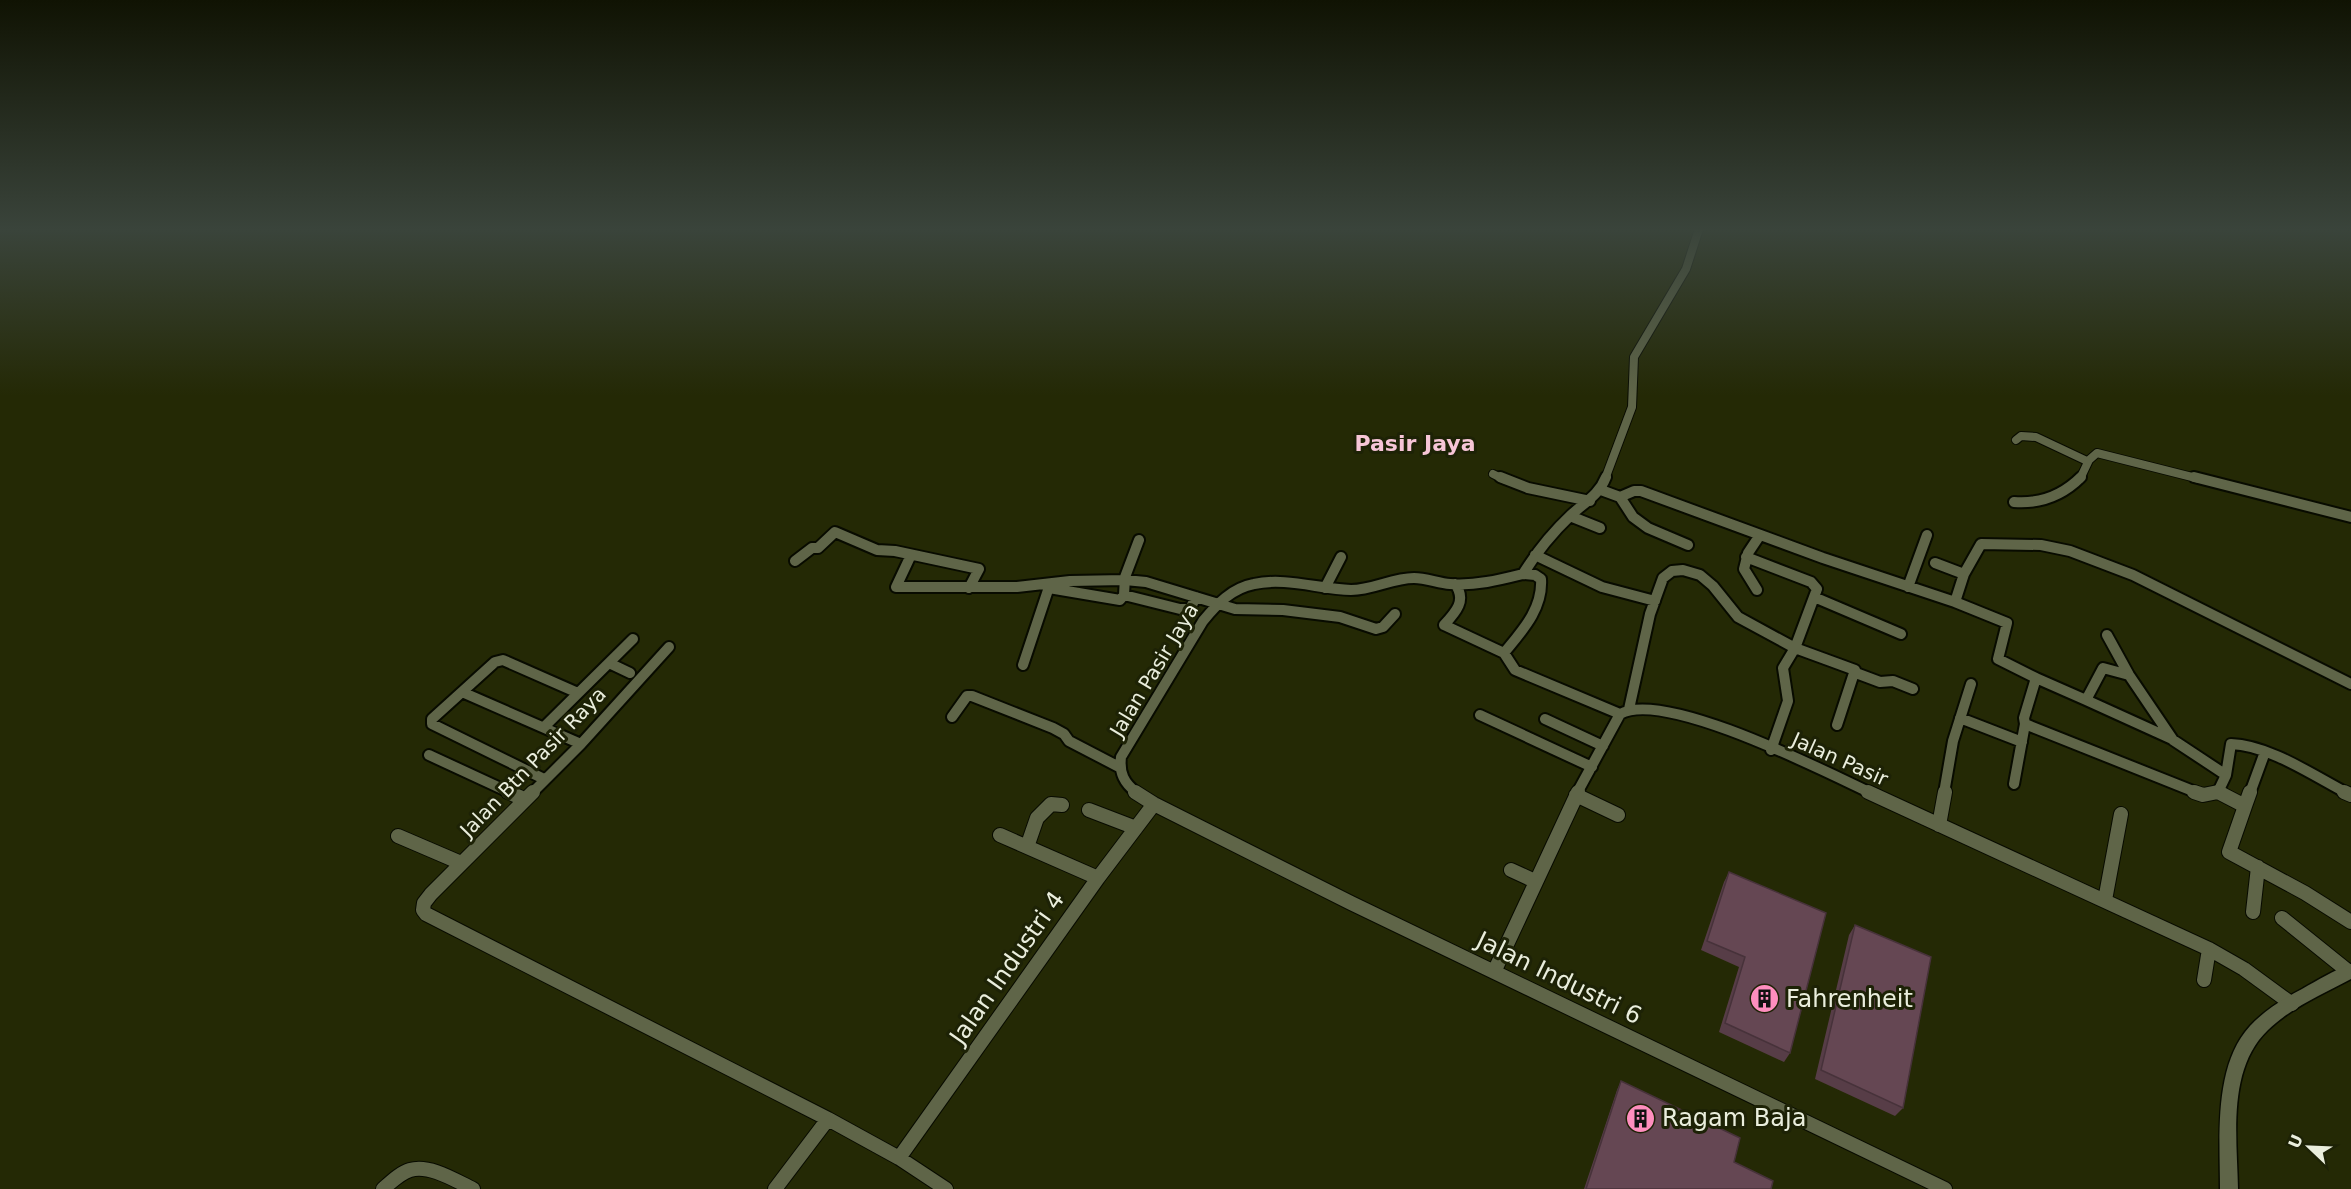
<svg xmlns="http://www.w3.org/2000/svg" width="2351" height="1189" viewBox="0 0 2351 1189" font-family="'DejaVu Sans',sans-serif">
  <rect width="100%" height="100%" fill="#1d2206"/>
  <path fill="#242905" d="M 0,229 L 2351,229 L 2351,1189 L 0,1189 Z"/>
  <g fill="none" stroke-linecap="round" stroke-linejoin="round">
    <defs>
      <path id="minor-far2" d="M 2016,440 L 2021,436 L 2036,437 L 2087,461
        M 1493,474 L 1503,479
        M 1605,479 L 1632,407 L 1634,357 L 1686,269 L 1699,229
        M 2080,479 L 2089,460 L 2097,453 L 2200,479"/>
      <path id="minor-far1" d="M 1500,477 L 1528,488 L 1590,501
        M 2194,477 L 2351,517
        M 1601,490 L 1620,497 L 1633,517 L 1648,528 L 1688,545
        M 1620,497 L 1634,491 L 1641,491 L 1823,558 L 1955,602 L 2007,623 L 1998,659 L 2036,678 L 2024,718 L 2025,724 L 2014,784
        M 2014,502 C 2040,504 2062,496 2081,477
        M 1570,516 L 1600,528
        M 911,555 L 896,587 L 1017,587 L 1070,581 L 1125,580 L 1146,582 L 1235,609 L 1283,610 L 1340,617 L 1376,629 L 1383,627 L 1395,614
        M 1535,555 L 1602,587 L 1655,601
        M 1746,557 L 1811,582 L 1817,589 L 1795,648 L 1783,668 L 1788,701 L 1771,750
        M 795,561 L 812,548 L 818,548 L 835,532 L 877,550 L 895,551 L 979,569 L 969,588
        M 1935,563 L 1964,574
        M 1523,574 L 1535,575 L 1541,579 C 1543,609 1522,631 1504,653 L 1515,670 L 1620,714
        M 1455,584 C 1467,600 1456,612 1444,625 L 1504,653
        M 1908,587 L 1927,535
        M 1049,588 L 1120,600 L 1124,595 L 1125,577 L 1139,540
        M 1325,588 L 1341,557
        M 1757,590 L 1744,569 L 1748,553 L 1760,535
        M 1124,595 L 1180,609 L 1190,609 L 1196,597
        M 1814,597 L 1901,634
        M 1955,602 L 1964,574 L 1981,544 L 2041,545 L 2070,551 L 2133,575 L 2351,684
        M 2107,635 L 2129,675 L 2173,740 L 2226,775
        M 609,663 L 630,673
        M 1023,665 L 1050,584
        M 1856,673 L 1880,682 L 1893,681 L 1913,689
        M 2036,678 L 2086,700 L 2103,668 L 2129,675
        M 462,692 L 581,744
        M 2086,700 L 2172,739
        M 1629,709 L 1650,614 L 1663,578 L 1672,571 L 1683,570 L 1700,575 L 1713,586 L 1738,617 L 1795,648 L 1855,670 L 1837,725
        M 1480,715 L 1592,767
        M 952,717 L 967,696 L 972,696 L 1053,728 L 1064,734 L 1069,741 L 1119,767
        M 1960,718 L 2022,742
        M 1545,719 L 1603,746
        M 2025,724 L 2198,793
        M 544,727 L 633,639
        M 429,755 L 511,793
        M 544,779 L 432,724 L 432,719 L 495,662 L 503,660 L 578,693
        M 532,793 L 581,744 L 669,647
        M 1137,793 C 1124,783 1119,773 1121,757 L 1203,621 C 1217,604 1232,588 1254,584 C 1285,577 1319,589 1351,590 C 1373,590 1392,578 1414,578 C 1426,578 1438,583 1450,584 C 1475,586 1499,580 1523,574 C 1536,553 1553,532 1571,515 C 1585,502 1599,495 1606,477
        M 1577,793 L 1620,714 C 1664,689 1824,771 1871,793
        M 1944,793 L 1953,741 L 1971,684
        M 2213,793 L 2218,792 L 2226,775 L 2231,744 C 2269,745 2314,776 2347,793
        M 2250,793 L 2265,752"/>
      <path id="minor" d="M 508,792 L 524,799
        M 533,792 L 431,894 L 424,903 L 423,910 L 426,914 L 828,1119 L 899,1158 L 946,1189
        M 1135,792 L 1154,804 L 1351,903 L 1945,1189
        M 1868,792 L 2209,949 L 2244,969 L 2292,1004
        M 2194,792 L 2203,795 L 2218,792
        M 2218,792 L 2245,806 L 2229,852 L 2305,893 L 2351,922
        M 2344,792 L 2351,795
        M 1576,795 L 1618,815
        M 2245,806 L 2250,792
        M 1089,810 L 1136,828
        M 1939,825 L 1945,792
        M 1000,835 L 1098,878
        M 398,836 L 461,863
        M 1027,847 L 1037,818 L 1051,804 L 1062,805
        M 1511,870 L 1535,881
        M 2105,900 L 2121,814
        M 2253,912 L 2258,867
        M 2282,918 L 2349,972
        M 1494,972 L 1578,792
        M 2204,980 L 2209,949
        M 899,1158 L 1098,878 L 1154,804
        M 383,1189 C 391,1182 400,1173 410,1170 C 430,1164 456,1181 473,1189
        M 775,1189 L 828,1119"/>
      <path id="tertiary" d="M 2351,964 L 2351,979 C 2323,994 2292,1007 2268,1030 C 2227,1069 2237,1137 2238,1189 L 2220,1189 C 2220,1139 2213,1066 2250,1026 C 2265,1010 2283,999 2302,989 C 2318,980 2334,970 2351,964 Z"/>
    </defs>
    <use href="#minor-far2" stroke="#080b00" stroke-width="10"/>
    <use href="#minor-far1" stroke="#080b00" stroke-width="14"/>
    <use href="#minor" stroke="#080b00" stroke-width="16"/>
    <use href="#tertiary" stroke="#080b00" stroke-width="3"/>
    <use href="#minor-far2" stroke="#5f6548" stroke-width="8"/>
    <use href="#minor-far1" stroke="#5f6548" stroke-width="10"/>
    <use href="#minor" stroke="#5f6548" stroke-width="14"/>
    <use href="#tertiary" fill="#5f6548" fill-rule="evenodd"/>
  </g>
  <path fill="#573d47" d="M 1729,872 L 1790,1053 L 1784,1062 L 1719,1032 L 1739,967 L 1701,950 L 1724,882 Z
    M 1855,925 L 1903,1108 L 1895,1116 L 1815,1079 L 1849,935 Z
    M 1621,1081 L 1734,1162 L 1771,1189 L 1584,1189 L 1617,1090 Z"/>
  <path fill="#654753" stroke="#47323a" stroke-width="1.5" d="M 1729,872 L 1826,913 L 1790,1053 L 1725,1023 L 1745,957 L 1707,941 Z
    M 1855,925 L 1931,957 L 1903,1108 L 1821,1070 Z
    M 1621,1081 L 1740,1138 L 1734,1162 L 1773,1181 L 1771,1189 L 1586,1189 Z"/>
  <linearGradient id="sky" x2="0" y2="1"><stop stop-color="#101303"/><stop offset="0.58" stop-color="#3a443b"/><stop offset="1" stop-color="#3a443b" stop-opacity="0"/></linearGradient>
  <rect width="2351" height="396" fill="url(#sky)"/>
  <defs>
    <symbol id="building-disc" viewBox="-11 -11 22 22"><circle r="9.5" fill="#fe8ebe" stroke="#1d2206"/><path d="M-4-6H4V6H1V3H-1V6H-4ZM-2.5-4.3h1.7v1.8h-1.7ZM.8-4.3h1.7v1.8H.8ZM-2.5-1h1.7V.8h-1.7ZM.8-1h1.7V.8H.8Z" fill="#111"/></symbol>
  </defs>
  <g fill-rule="evenodd">
    <use href="#building-disc" x="1748" y="982" width="33" height="33"/>
    <use href="#building-disc" x="1624" y="1102" width="33" height="33"/>
  </g>
  <g text-anchor="middle" dominant-baseline="central" stroke-width="6" stroke-linejoin="round" paint-order="stroke">
    <g font-size="20" fill="#eaeedd" stroke="#1d2206">
      <text transform="translate(1154 670) rotate(-59)">Jalan Pasir Jaya</text>
      <text transform="translate(1840 759) rotate(24)">Jalan Pasir</text>
      <text transform="translate(533 762) rotate(-46)">Jalan Btn Pasir Raya</text>
    </g>
    <g font-size="22" font-weight="bold" fill="#f6c5d7" stroke="#1d2206">
      <text x="1415" y="443">Pasir Jaya</text>
    </g>
    <g font-size="24" fill="#eaeedd" stroke="#1d2206">
      <text transform="translate(1007 968) rotate(-55)">Jalan Industri 4</text>
      <text transform="translate(1559 978) rotate(26)">Jalan Industri 6</text>
    </g>
    <g font-size="24" fill="#eaeedd" stroke="#1d2206" text-anchor="start">
      <text x="1786" y="999">Fahrenheit</text>
      <text x="1662" y="1118">Ragam Baja</text>
    </g>
  </g>
  <g transform="translate(2309 1147) rotate(293)" stroke="#1d2206" stroke-width="4.5" paint-order="stroke">
  <path d="M0-4.5L10 22L0 15L-10 22Z" fill="#eaeedd"/>
  <text y="-9" font-size="16" font-weight="bold" text-anchor="middle" fill="#eaeedd">U</text>
  </g>
</svg>
